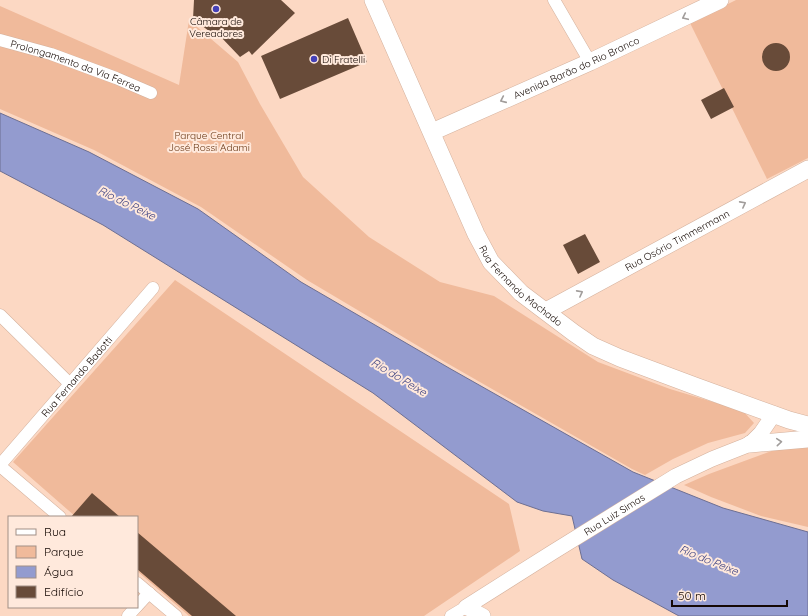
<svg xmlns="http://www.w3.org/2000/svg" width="808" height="616" viewBox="0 0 808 616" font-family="Quicksand,sans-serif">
  <rect width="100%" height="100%" fill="#fcd8c3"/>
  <path fill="#f0ba9b" d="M 736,0 L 808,0 L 808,158 L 767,179 L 690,23 Z
    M 0,6 L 179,85 L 189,20 L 238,62 L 260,104 L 303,177 L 369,237 L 440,282 L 494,296 L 598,362 L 670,389 L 743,411 L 754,423 L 745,433 L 708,443 L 673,459 L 645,475 L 632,469 L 445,362 L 307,280 L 201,207 L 94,150 L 0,109 Z
    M 175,280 L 509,504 L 520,551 L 424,616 L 189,616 L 137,571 L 137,517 L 76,517 L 13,462 Z
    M 788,445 L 808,445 L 808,527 L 761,516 L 711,497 L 684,485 L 709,474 Z"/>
  <path fill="#939bcf" stroke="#6d6f92" d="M 0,113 L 89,152 L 198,209 L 301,282 L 449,368 L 633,472 L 723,508 L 808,532 L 808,616 L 679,616 L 613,580 L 582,559 L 572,516 L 543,511 L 517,502 L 373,393 L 103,225 L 0,171 Z"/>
  <path fill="#684b39" d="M 194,0 L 281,0 L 295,13 L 252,55 L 249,51 L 240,57 L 219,35 L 217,37 L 193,19 Z
    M 348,18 L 367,62 L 280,99 L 261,56 Z
    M762 57a14 14 0 1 1 28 0a14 14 0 1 1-28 0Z
    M 724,88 L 734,107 L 711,119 L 701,100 Z
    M 585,234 L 600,262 L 578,274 L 563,245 Z
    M 92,493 L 120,517 L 71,517 Z
    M 137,532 L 236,616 L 192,616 L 137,569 Z"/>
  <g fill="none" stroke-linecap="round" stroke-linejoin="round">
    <defs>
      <g id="minor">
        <path d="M 554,0 L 590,62"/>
        <path id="s1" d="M 0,40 L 51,54 L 116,78 L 151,93"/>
        <path d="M 0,315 L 70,384"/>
        <path id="s2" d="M 0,465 L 153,288"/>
        <path d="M 0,466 L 60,517"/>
        <path d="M 137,583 L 176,616"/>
        <path d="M 137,606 L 149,593"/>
        <path d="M 128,616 L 136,607"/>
        <path d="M 451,616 L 466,607"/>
      </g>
      <g id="tertiary">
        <path id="s3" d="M 483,616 L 466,607 L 553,552 L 676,476 L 712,459 L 750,444 L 761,433 L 774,414"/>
      </g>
      <g id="secondary">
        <path id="s4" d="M 373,0 L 476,234 L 491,262 L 521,293 L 574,333 L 593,346 L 620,358 L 695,386 L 789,420 L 808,425"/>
        <path id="s5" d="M 432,132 L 590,62 L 720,0"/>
        <path id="s6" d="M 546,311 L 808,169"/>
        <path d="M 750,444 L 808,439"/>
      </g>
    </defs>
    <use href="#minor" stroke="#d4b19d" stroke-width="13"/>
    <use href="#tertiary" stroke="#d4b19d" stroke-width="16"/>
    <use href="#secondary" stroke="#d4b19d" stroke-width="18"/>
    <use href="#minor" stroke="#fff" stroke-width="12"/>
    <use href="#tertiary" stroke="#fff" stroke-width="15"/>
    <use href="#secondary" stroke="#fff" stroke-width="17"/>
  </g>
  <defs><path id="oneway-chevron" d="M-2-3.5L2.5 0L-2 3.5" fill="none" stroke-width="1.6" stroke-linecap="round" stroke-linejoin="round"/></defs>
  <g stroke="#a19d9b">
    <use href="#oneway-chevron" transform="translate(685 17) rotate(155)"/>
    <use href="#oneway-chevron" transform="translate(503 100) rotate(156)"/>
    <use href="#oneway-chevron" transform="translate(743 204) rotate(-28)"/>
    <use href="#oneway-chevron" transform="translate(580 293) rotate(-28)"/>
    <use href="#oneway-chevron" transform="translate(779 442) rotate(-5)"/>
  </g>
  <g fill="#4441b7" stroke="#ffe9dc" stroke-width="1.5">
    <circle cx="216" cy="9" r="4"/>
    <circle cx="314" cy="59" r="4"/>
  </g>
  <g text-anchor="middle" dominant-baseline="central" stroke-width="4" stroke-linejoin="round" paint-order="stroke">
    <g font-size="10" fill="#150904" stroke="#ffe9dc">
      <text x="216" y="21">Câmara de<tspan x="216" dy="12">Vereadores</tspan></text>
      <text x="322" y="59" text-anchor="start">Di Fratelli</text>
    </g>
    <g font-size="10" fill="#150904" stroke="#ffe9dc">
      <text stroke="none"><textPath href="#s1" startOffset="80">Prolongamento da Via Ferrea</textPath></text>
      <text stroke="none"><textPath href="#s5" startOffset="158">Avenida Barão do Rio Branco</textPath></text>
      <text stroke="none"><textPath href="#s6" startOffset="149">Rua Osório Timmermann</textPath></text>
      <text stroke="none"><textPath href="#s4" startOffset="325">Rua Fernando Machado</textPath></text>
      <text stroke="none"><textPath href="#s2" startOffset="117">Rua Fernando Badotti</textPath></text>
      <text stroke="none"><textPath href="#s3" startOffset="194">Rua Luiz Simas</textPath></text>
    </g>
    <g font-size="10" fill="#693714" stroke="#ffe9dc">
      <text x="209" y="135">Parque Central<tspan x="209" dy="12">José Rossi Adami</tspan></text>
    </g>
    <g font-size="11" font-style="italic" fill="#3d4282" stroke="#ffe9dc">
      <text transform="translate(127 203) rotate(26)">Rio do Peixe</text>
      <text transform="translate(399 377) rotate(31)">Rio do Peixe</text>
      <text transform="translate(709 560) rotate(22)">Rio do Peixe</text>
    </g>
  </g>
  <rect x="8" y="516" width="130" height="92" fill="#ffe9dc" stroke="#a18f86"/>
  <rect x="16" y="529" width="20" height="6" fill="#ffffff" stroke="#a18f86"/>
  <text x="44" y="536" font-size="12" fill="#150904">Rua</text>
  <rect x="16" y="546" width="20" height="12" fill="#f0ba9b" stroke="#a18f86"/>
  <text x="44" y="556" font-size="12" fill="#150904">Parque</text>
  <rect x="16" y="566" width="20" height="12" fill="#939bcf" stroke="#a18f86"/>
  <text x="44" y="576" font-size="12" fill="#150904">Água</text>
  <rect x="16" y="586" width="20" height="12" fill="#684b39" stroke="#a18f86"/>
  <text x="44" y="596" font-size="12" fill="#150904">Edifício</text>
  <path d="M672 600v6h115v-6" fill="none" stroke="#150904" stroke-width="2"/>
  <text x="678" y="600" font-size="12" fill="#150904" stroke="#ffe9dc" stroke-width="3" paint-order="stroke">50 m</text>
</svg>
